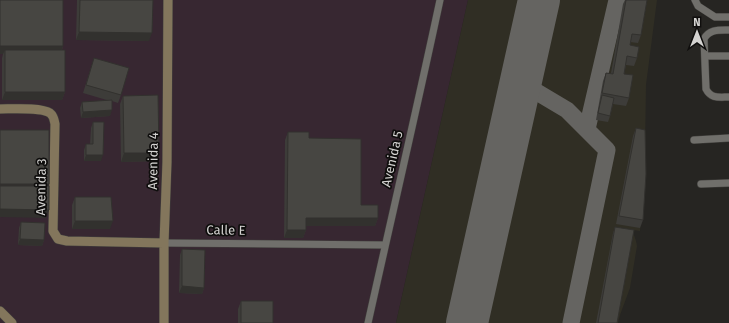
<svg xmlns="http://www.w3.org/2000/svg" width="729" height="323" viewBox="0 0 729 323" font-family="'Fira Sans',sans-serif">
  <rect width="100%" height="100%" fill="#262522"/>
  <path fill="#372731" d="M 0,0 L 468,0 L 396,323 L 0,323 Z"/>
  <path fill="#302e24" d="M 468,0 L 657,0 L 646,85 L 645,150 L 640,231 L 621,228 L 620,234 L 634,235 L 636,241 L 637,246 L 630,288 L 620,315 L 618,323 L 396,323 Z"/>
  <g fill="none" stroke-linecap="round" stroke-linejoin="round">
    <path stroke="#656461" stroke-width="17" d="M 520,82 L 567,110 L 607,150 L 571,323
      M 587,129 L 617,0"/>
    <path stroke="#656461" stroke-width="42" d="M 467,323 L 539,0"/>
    <defs>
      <path id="street" d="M 695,0 L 698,6 L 715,17 L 729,17
        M 729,30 C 719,30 709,29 704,39 L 706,89 C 711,99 719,97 729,97
        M 705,56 L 729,56
        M 694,140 L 729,138
        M 701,184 L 729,183
        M 164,243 L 385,245
        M 368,323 C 392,215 417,108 440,0"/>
      <path id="secondary" d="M 0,109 C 12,109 41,107 50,113 C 54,116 54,120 55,124 L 53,231 L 58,239 L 67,241 L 164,243
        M 0,311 L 12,323
        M 164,323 L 164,243 L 167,162 L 168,0"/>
    </defs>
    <use href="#street" stroke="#42413e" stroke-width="8"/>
    <use href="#secondary" stroke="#42413e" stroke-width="10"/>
    <use href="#street" stroke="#706f6b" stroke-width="7"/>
    <use href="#secondary" stroke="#83765c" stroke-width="9"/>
  </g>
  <path fill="#3d3c39" d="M 0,0 L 63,46 L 62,50 L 65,92 L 62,100 L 2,100 L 2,58 L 3,54 L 0,54 Z
    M 77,0 L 153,0 L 149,41 L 76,40 Z
    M 625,0 L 647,0 L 641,35 L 638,43 L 630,42 L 630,45 L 637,58 L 634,66 L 626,65 L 624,74 L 629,98 L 626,106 L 613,104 L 610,116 L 608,122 L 596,120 L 603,81 L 606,73 L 611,73 L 623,4 Z
    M 94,58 L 121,95 L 118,103 L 112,101 L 110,116 L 81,118 L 80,108 L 82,102 L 110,101 L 83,93 Z
    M 123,96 L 156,161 L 121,162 L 120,104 Z
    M 93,122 L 101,161 L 84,161 L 84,150 L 86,144 L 90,144 L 91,128 Z
    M 636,128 L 643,220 L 640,228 L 616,224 L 633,136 Z
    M 288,132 L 309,138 L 361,205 L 378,218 L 375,226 L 306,226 L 306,230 L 303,238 L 284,238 L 285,140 Z
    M 75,197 L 110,229 L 72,229 L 72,205 Z
    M 21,222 L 44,240 L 42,246 L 18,245 L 19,228 Z
    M 615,227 L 617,323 L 596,323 L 613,233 Z
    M 182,249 L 204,288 L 202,294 L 179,293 L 180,255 Z
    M 241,301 L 273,323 L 238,323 L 238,309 Z"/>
  <path fill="#32312e" d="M 79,32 L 152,33 L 149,41 L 76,40 Z
    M 0,46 L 63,46 L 60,54 L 5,50 L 3,54 L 0,54 Z
    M 5,92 L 65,92 L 62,100 L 2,100 Z
    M 112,110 L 110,116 L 81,118 L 83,112 Z
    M 124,153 L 159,153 L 156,161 L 121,162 Z
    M 86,155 L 103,155 L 101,161 L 84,161 Z
    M 0,184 L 49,184 L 46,192 L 0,192 Z
    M 0,209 L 49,210 L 46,218 L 0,217 Z
    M 306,218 L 378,218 L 375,226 L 303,226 Z
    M 75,221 L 113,221 L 110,229 L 72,229 Z
    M 287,230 L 306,230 L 303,238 L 284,238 Z
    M 20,239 L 44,240 L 42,246 L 18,245 Z
    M 182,286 L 204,288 L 202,294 L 179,293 Z"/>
  <path fill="#474642" stroke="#32312e" d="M 0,0 L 63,0 L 63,46 L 0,46 Z
    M 80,0 L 153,0 L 152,33 L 79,32 Z
    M 626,0 L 647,0 L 641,35 L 632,34 L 630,45 L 639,47 L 637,58 L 627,56 L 624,74 L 633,75 L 629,98 L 602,93 L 606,73 L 613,74 Z
    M 5,50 L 65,50 L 65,92 L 5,92 Z
    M 94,58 L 129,68 L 121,95 L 86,85 Z
    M 158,95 L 159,153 L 124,153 L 123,96 Z
    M 602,95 L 614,98 L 610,116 L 598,113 Z
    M 112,100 L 112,110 L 83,112 L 82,102 Z
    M 93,122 L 104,122 L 103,155 L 86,155 L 86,144 L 93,144 Z
    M 636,128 L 645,130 L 646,174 L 643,220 L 619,216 Z
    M 0,130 L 49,130 L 49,184 L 0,184 Z
    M 288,132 L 309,132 L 309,138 L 361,139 L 361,205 L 378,205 L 378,218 L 306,218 L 306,230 L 287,230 Z
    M 0,186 L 49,186 L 49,210 L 0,209 Z
    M 75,197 L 111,197 L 113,221 L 75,221 Z
    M 21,222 L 45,223 L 44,240 L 20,239 Z
    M 615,227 L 634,230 L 617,323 L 598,323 Z
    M 182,249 L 205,250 L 204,288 L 182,286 Z
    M 241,301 L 273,301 L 273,323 L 241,323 Z"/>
  <g text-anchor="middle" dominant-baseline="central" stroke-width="3.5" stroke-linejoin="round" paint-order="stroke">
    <g font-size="13" fill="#d4d3d1" stroke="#0f0e0d">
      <text transform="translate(392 159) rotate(-77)">Avenida 5</text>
      <text transform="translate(153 161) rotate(-89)">Avenida 4</text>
      <text transform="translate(41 187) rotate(-89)">Avenida 3</text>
      <text transform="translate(226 230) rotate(1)">Calle E</text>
    </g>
  </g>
  <g transform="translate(697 32)" stroke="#0f0e0d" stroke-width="3" paint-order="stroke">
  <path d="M0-3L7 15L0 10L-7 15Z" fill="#d4d3d1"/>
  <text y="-6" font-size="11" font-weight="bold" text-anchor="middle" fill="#d4d3d1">N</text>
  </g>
</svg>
